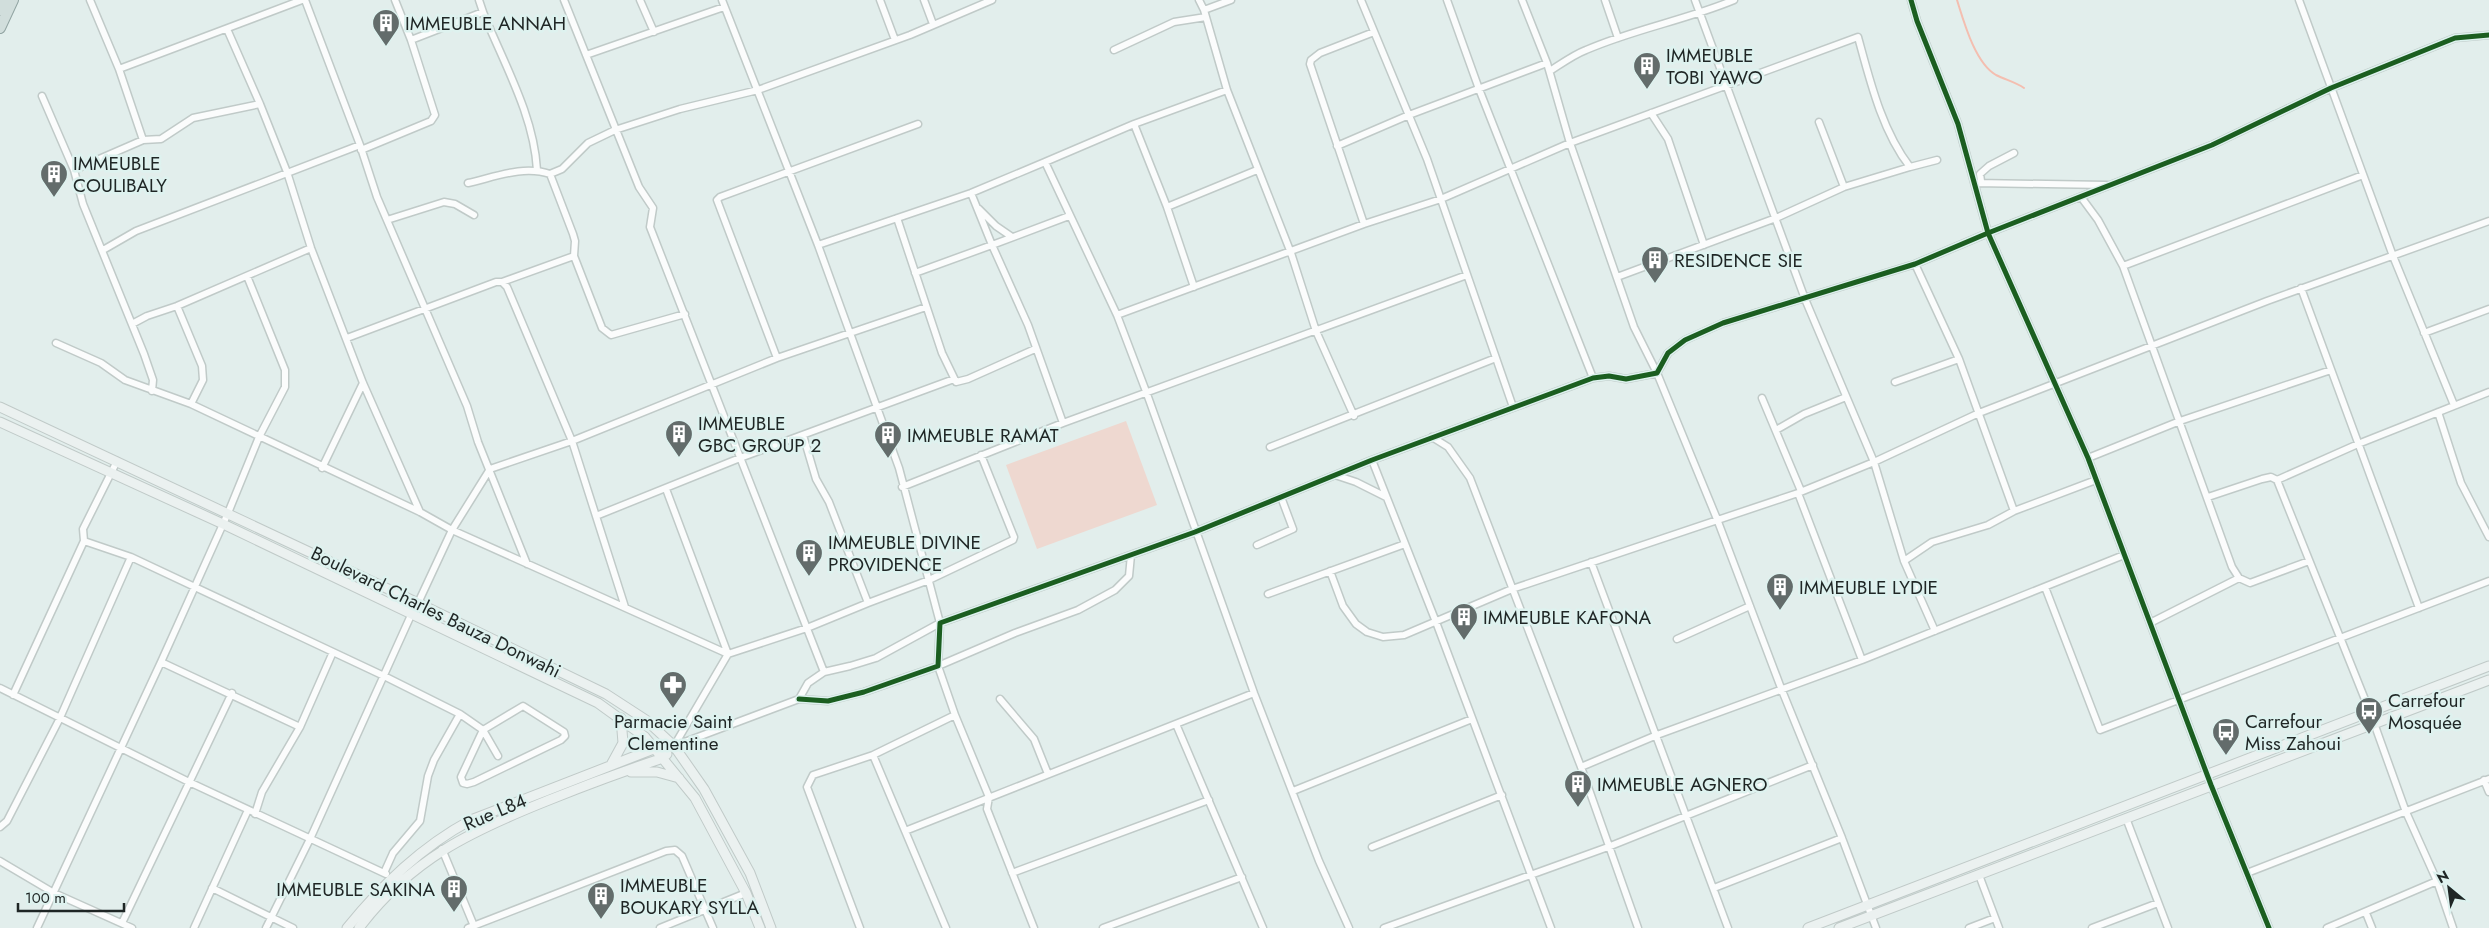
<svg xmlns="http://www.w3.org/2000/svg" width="2489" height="928" viewBox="0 0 2489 928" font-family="Jost,sans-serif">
  <rect width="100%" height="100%" fill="#e2eeec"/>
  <path fill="#eed8d0" d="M 1126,421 L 1157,505 L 1037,549 L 1006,465 Z"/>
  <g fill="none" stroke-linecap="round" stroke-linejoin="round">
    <path stroke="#f4beb0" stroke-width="2" d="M 1957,0 C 1964,22 1975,63 1996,75 C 2006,80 2015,82 2024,88"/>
    <defs>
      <path id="minor" d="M 90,0 L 119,69 L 302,0
        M 305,0 L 360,145 L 377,197 L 467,406 L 478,442 L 527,564
        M 479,0 L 483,12
        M 564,0 L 639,187 L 653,208 L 650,227 L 824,672
        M 640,0 L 654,32
        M 880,0 L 895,40
        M 924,0 L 933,24
        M 1199,0 L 1204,10 L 1227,90 L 1291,253 L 1316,331 L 1354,416
        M 1361,0 L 1427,159 L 1513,407
        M 1447,0 L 1479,89 L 1593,378
        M 1522,0 L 1547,63 L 1570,143 L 1634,327 L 1657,373 L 1717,519 L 1781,688 L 1842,838 L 1876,928
        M 1605,0 L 1618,38
        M 1695,0 L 1805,299 L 1874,462 L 1904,561 L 1935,631
        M 2299,0 L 2393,256 L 2454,405
        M 1204,10 L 1231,0
        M 227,29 L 260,104 L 287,172 L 311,248 L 363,383 L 420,512
        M 411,40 L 483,12 C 503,62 534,115 537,170
        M 1114,50 L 1174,22 L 1206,17
        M 586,55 L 724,7
        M 119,69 L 143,140
        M 1550,71 C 1561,64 1573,55 1586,50 C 1634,29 1686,20 1734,0
        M 42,96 L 74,170 L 83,204 L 144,354 L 153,380 L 152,391
        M 1651,113 L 1668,139 L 1704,245
        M 1819,122 L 1844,187
        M 1337,146 L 1409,115 L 1547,63
        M 361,150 L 431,121 L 435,115 L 411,40 L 395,0
        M 1045,162 L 1134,124
        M 74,170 L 143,140 L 161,139 L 193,118 L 260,104
        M 550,174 L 573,234 L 575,241 L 574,256
        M 1981,181 L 1980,174 L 1989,166 L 2014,153
        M 468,183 C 495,177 523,165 550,174 L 562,169 L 588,143 L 615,130 L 680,109 L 758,90 L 910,35 L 992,0
        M 1976,183 L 2107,185
        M 971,193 L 992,245 L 1069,216
        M 2081,197 L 2098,220 L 2123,266 L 2232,567 L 2239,578 L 2250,583 L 2309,561
        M 1167,207 L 1257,170
        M 979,209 L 996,226 L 1012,237
        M 897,218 L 942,353 L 956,382 L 968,379 L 1035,349
        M 387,220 L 444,202 L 455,204 L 474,215
        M 1364,224 L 1310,64 L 1311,60 L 1320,53 L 1374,32
        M 818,245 L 971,193 L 1045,162 L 1117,315 L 1147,394 L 1254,693 L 1319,861 L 1349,928
        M 103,250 L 136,231 L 360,145
        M 1915,264 L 1959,359 L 2014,511
        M 2123,266 L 2363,175
        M 915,273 L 992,245 L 1028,325 L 1063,423
        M 1617,277 L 1776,218 L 1844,187 L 1910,167
        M 502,282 L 574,256 L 602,328 L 611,335 L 685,314
        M 1194,287 L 1167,207 L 1134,124 L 1227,90
        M 2301,288 L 2419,608
        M 177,306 L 202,366 L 203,380 L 191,404
        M 1117,315 L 1364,224 L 1441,199 L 1570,143 L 1858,37 C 1870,81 1882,131 1910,167 L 1937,160
        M 132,324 L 147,316 L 177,306 L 311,248
        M 2424,333 L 2489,309
        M 347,338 L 496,282 L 502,282 L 507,287 L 572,441 L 625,607
        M 56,343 L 101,363 L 125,380 L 191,404 L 420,512 L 452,530 L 728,654
        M 777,358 L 717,200 L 720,197 L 918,124
        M 1895,382 L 1959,359
        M 1762,398 L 1801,491
        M 2438,412 L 2461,483 L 2489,537
        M 1776,430 L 1804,414 L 1846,397
        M 1432,437 L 1448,447 L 1470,478 L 1581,767 L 1638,928
        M 1270,447 L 1496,358
        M 2088,458 L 2180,421 L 2331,370
        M 1372,460 L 1436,622 L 1551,928
        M 117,461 L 83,529 L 84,541 L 131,557 L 384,676 L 460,714 L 434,760 L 428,776 L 420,821 L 393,853 L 384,873
        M 322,468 L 363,383
        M 1335,475 L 1356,482 L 1386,497
        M 2277,480 L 2358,444 L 2489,392
        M 902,487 L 1063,423 L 1467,275
        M 666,489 L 728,654
        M 1798,493 L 1874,462 L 1979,413 L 2267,301 L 2489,221
        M 2208,497 L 2262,479 L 2271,477 L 2277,480 L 2370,712 L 2406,812 L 2437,881 L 2453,928
        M 596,516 L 740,458 L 954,379
        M 1257,545 L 1293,529 L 1281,497
        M 1904,561 L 1932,542 L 1988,525 L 2014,511 L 2096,480
        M 1591,562 L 1728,928
        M 1330,571 L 1343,606 L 1356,624 L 1367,632 L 1383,637 L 1404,635 L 1512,589 L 1798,493 L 1862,660
        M 2045,587 L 2100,730 L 2489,581
        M 1268,594 L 1405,544
        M 418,603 L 452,530 L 490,469 L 572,441 L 777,358 L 926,307
        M 868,603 L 929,580 L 1013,540 L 1014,537 L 981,455
        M 2150,623 L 2239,578
        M 1677,639 L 1750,606
        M 161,662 L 300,727 L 333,652
        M 0,688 L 189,782 L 386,874
        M 13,695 L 84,541
        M 799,699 L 828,701 L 864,692 L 938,666 L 940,623 L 1195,532 L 1372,460 L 1593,378 L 1609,376 L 1626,379 L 1657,373 L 1668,353 L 1685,340 L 1723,323 L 1915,264 L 1988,233 L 1958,124 L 1917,21 L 1911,0
        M 1000,699 L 1034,739 L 1048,774
        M 460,714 L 483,730 L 523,706 L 564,732 L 565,736 L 561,740 L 474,782 L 467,784 L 463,783 L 461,777 L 483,730 L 498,756
        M 955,715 L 989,797 L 987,809 L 1034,928
        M 1176,724 L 1263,928
        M 674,746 L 799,699 L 808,683 L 824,672 L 850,666 L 876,658 L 940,623 L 899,468 L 818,245 L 722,0
        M 674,746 L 728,654 L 807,628 L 868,603 L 829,502 L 816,479 L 803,435
        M 1581,767 L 1657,735 L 1862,660 L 2124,555
        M 2484,780 L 2489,792
        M 1293,791 L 1472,719
        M 255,814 L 262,792 L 300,727
        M 2126,818 L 2168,928
        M 0,827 L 7,821 L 59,720 L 131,557
        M 905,831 L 1254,693
        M 1372,847 L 1502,795
        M 442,849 L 474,926
        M 0,861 L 54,893 L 132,928
        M 1012,873 L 1209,800
        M 2247,873 L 2489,779
        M 1979,875 L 1999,928
        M 212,888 L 293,928
        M 1714,888 L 1842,838
        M 2366,913 L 2372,928
        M 122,923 L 232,693
        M 37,928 L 161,662 L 228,513 L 259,437 L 285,387 L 285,370 L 247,276
        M 194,928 L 248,810
        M 266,928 L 310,839 L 412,613
        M 468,928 L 666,851 L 675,850 L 682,856 L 713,928
        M 660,928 L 746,893
        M 860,928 L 807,787 L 813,775 L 873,755
        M 946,928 L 873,755 L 955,715 L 938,666 L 1015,633 L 1078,610 L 1115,590 L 1129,576 L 1131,555
        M 1103,928 L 1242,877
        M 1384,928 L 1608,847 L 1813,765
        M 1969,928 L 1995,918
        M 2092,928 L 2158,903
        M 2269,928 L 2211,785 L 2088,458 L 1988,233 L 2212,145 L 2331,88 L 2455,38 L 2489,35
        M 2327,928 L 2437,881"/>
      <path id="secondary" d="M 0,407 L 418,603 L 606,694 L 646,720 L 674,746 L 704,789 L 750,873 L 771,928
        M 0,422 L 223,524 L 598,703 L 645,737 L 695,798 L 746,893 L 760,928
        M 611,765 L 623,743 L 621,718
        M 631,772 L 657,772 L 679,778
        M 347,928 C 383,884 421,847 471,820 L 656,748 L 674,746
        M 359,928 C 411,859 471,831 549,800 C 586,785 624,771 663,758 L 667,754
        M 1808,928 L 2489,666
        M 1839,928 L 2489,680"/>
      <path id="trunk" d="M 0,10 L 6,0
        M 0,28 L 13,0"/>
    </defs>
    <use href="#minor" stroke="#c0cac8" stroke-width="9"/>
    <use href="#secondary" stroke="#c0cac8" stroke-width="11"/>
    <use href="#trunk" stroke="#91a4a2" stroke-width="12"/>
    <use href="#minor" stroke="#fbfcfc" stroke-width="6"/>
    <use href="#secondary" stroke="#ebf1f0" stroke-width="9"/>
    <use href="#trunk" stroke="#d1dedc" stroke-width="10"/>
    <defs>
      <path id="cycleway" d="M 799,699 L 828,701 L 864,692 L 938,666 L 940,623 L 1195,532 L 1372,460 L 1593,378 L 1609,376 L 1626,379 L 1657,373 L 1668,353 L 1685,340 L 1723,323 L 1915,264 L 1988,233 L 1958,124 L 1917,21 L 1911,0
        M 2269,928 L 2211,785 L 2088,458 L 1988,233 L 2212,145 L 2331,88 L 2455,38 L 2489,35"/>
    </defs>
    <use href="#cycleway" stroke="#def2ef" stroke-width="8"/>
    <use href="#cycleway" stroke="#1b5e20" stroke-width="5"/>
  </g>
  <defs>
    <symbol id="building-pin" viewBox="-11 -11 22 30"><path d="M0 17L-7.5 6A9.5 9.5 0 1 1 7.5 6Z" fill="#636c6b" stroke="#def2ef"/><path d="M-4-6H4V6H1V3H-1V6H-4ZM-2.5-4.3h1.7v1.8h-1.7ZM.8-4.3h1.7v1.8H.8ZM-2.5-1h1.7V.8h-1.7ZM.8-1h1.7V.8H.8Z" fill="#fff"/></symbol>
    <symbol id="pharmacy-pin" viewBox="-11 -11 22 30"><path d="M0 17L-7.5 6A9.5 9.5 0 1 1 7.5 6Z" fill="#636c6b" stroke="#def2ef"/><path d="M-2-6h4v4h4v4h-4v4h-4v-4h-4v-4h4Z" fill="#fff"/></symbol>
    <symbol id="bus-pin" viewBox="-11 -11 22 30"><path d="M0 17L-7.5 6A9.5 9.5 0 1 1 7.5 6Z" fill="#636c6b" stroke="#def2ef"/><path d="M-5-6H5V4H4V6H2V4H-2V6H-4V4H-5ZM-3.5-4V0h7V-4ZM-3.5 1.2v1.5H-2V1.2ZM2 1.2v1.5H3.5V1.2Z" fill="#fff"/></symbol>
  </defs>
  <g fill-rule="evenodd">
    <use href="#building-pin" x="370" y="7" width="32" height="43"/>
    <use href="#building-pin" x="1631" y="50" width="32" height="43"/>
    <use href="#building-pin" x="38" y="158" width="32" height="43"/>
    <use href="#building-pin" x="1639" y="244" width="32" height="43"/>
    <use href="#building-pin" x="663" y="418" width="32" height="43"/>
    <use href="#building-pin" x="872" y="419" width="32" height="43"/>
    <use href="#building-pin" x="793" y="537" width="32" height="43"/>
    <use href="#building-pin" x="1764" y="571" width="32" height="43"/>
    <use href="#building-pin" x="1448" y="601" width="32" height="43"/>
    <use href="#pharmacy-pin" x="657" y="669" width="32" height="43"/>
    <use href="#bus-pin" x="2353" y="695" width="32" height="43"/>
    <use href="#bus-pin" x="2210" y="716" width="32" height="43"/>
    <use href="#building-pin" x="1562" y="768" width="32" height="43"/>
    <use href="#building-pin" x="438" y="873" width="32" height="43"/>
    <use href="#building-pin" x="585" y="880" width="32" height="43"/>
  </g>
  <g text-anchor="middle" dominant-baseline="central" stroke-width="5" stroke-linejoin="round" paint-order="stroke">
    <g font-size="19" fill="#1f2625" stroke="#def2ef" text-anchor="start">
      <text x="405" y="23">IMMEUBLE ANNAH</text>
      <text x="1666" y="55">IMMEUBLE<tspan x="1666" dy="22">TOBI YAWO</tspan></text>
      <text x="73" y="163">IMMEUBLE<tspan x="73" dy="22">COULIBALY</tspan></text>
      <text x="1674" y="260">RESIDENCE SIE</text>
      <text x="698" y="423">IMMEUBLE<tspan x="698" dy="22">GBC GROUP 2</tspan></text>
      <text x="907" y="435">IMMEUBLE RAMAT</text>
      <text x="828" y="542">IMMEUBLE DIVINE<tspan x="828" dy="22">PROVIDENCE</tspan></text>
      <text x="1799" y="587">IMMEUBLE LYDIE</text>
      <text x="1483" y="617">IMMEUBLE KAFONA</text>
      <text x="2388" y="700">Carrefour<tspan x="2388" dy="22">Mosquée</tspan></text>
      <text x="673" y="721" text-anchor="middle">Parmacie Saint<tspan x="673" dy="22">Clementine</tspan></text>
      <text x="2245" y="721">Carrefour<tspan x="2245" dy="22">Miss Zahoui</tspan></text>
      <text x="1597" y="784">IMMEUBLE AGNERO</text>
      <text x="620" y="885">IMMEUBLE<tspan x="620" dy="22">BOUKARY SYLLA</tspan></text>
      <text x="435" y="889" text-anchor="end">IMMEUBLE SAKINA</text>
    </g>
    <g font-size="19" fill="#1f2625" stroke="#def2ef">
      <text transform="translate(436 612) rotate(26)">Boulevard Charles Bauza Donwahi</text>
      <text transform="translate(495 812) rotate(-23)">Rue L84</text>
    </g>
  </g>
  <g transform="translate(2449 888) rotate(331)" stroke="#def2ef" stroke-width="4" paint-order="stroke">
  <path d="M0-4L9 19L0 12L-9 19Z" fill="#1f2625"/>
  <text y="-8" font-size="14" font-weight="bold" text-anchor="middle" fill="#1f2625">N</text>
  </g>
  <path d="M18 903v8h106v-8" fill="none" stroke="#1f2625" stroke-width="2.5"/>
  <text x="25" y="903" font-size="15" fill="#1f2625" stroke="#def2ef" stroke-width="4" paint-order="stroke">100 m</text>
</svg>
